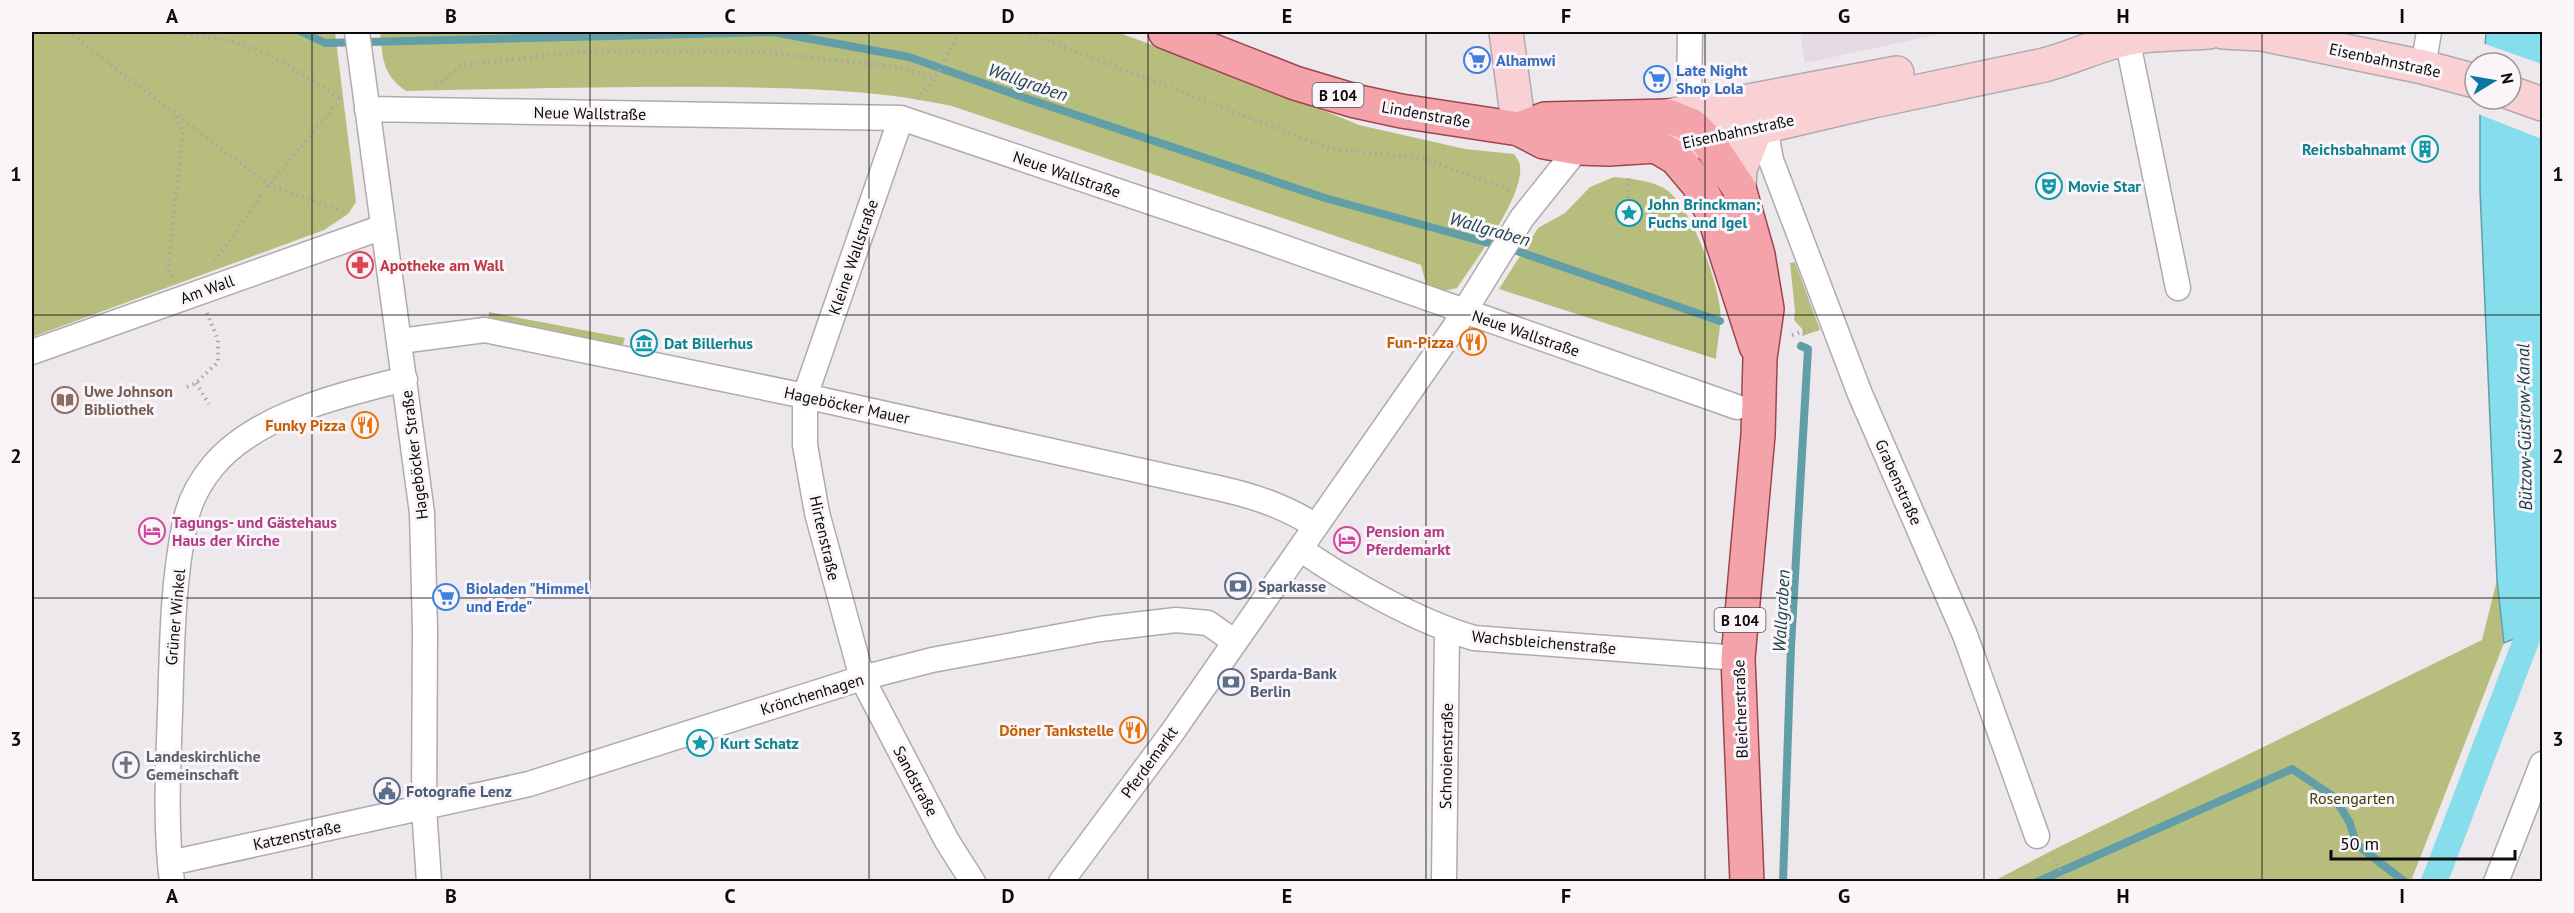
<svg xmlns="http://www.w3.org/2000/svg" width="2574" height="913" viewBox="0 0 2574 913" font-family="'PT Sans',sans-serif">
  <rect width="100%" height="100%" fill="#ede8ec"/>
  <path fill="#e5dae4" d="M 1800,32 L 1950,32 L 1805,63 Z"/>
  <path fill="#b7bd7d" d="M 32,32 L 335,32 L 356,202 L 348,214 L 324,230 L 32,337 Z
    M 380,32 L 1117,32 L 1272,89 L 1359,125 L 1465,149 L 1514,154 C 1516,157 1520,162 1520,166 C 1524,197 1474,262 1457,288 L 1443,291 L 1426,284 L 1421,265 L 952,106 C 876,89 798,88 720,87 C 616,86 511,89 406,91 C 382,74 383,59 380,32 Z
    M 1614,177 C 1632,179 1653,180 1668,191 C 1692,210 1716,277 1720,308 C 1722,324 1717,343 1716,359 L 1499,289 L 1538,228 L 1565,213 L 1590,187 Z
    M 1795,262 L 1820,330 L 1802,336 L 1803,330 L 1794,320 L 1795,311 L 1790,263 Z
    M 489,312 L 625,338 L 622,348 L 488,322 Z
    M 2497,580 L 2504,643 L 2411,881 L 1994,881 L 2057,848 L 2482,640 Z"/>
  <path fill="#86ddeb" stroke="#619ea8" stroke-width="1.5" d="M 2486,32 L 2542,32 L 2542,615 L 2529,633 L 2504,643 L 2497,580 L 2480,191 L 2480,115 L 2511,99 L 2511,63 L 2484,63 Z"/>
  <path fill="#ede8ec" d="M 2482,43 L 2542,64 L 2542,139 L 2478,114 L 2479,99 L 2511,99 L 2511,63 L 2481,63 Z"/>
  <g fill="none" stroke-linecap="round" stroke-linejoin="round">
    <path stroke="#619ea8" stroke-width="8" d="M 302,32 L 325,43 L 773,32 L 909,57 L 1022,97 L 1325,198 L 1514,250 L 1720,321
      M 1783,882 L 1791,646 L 1808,349 L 1801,346
      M 2037,882 L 2292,769 L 2334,797 L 2350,823 L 2356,844 L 2405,882"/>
    <path stroke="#86ddeb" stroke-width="26" d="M 2434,882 L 2529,633 L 2529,599"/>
    <defs>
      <path id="street" d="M 357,32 L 422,513 L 425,630 L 424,808 L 429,882
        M 2127,38 L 2178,288
        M 2423,67 L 2429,32
        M 1689,91 L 1690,32
        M 367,109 L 901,118 L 1263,240 L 1737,407
        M 901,118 L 805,396 L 805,445 L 817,513 L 862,678 L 947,841 L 973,882
        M 1765,127 L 1771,160 L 1860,394 L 1965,635 L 2037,836
        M 400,341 L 485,330 L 805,396 L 1218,488 C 1254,496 1284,506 1316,526
        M 32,352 L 383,227
        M 1300,549 C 1350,583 1416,621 1474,638 L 1738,658
        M 170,863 L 529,784 L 862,678 L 932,660 L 1100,629 L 1176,620 L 1208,623 L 1235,642
        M 172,882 C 165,826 168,770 170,713 C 172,650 172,585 185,523 C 189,502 199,483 213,466 C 255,415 343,394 405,379
        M 1061,882 L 1171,734 L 1454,328 L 1522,218 L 1578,148
        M 1444,882 L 1447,630
        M 2496,882 L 2542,764"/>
      <path id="secondary" d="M 1506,32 L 1519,129
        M 2223,32 L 2262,34 L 2423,67 L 2475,81
        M 2511,93 L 2542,104
        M 1668,116 L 1897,73
        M 1656,146 L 1707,140 L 1873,101 L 2044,65 C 2072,58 2097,45 2125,39 C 2152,33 2182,34 2209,32
        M 1739,188 L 1740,169 L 1756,129"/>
      <path id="primary" d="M 1165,32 L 1295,83 L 1355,101 L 1401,111 L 1519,129 L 1544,142 L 1578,148 L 1608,149 L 1656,146 L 1676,158 L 1698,184 L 1714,216 L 1756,346
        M 1519,129 L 1545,119 L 1668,116 L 1691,125 L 1707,140 L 1739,188 L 1758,255 L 1767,309 L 1760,358 L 1758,435 L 1738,658 L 1747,882"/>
    </defs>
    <use href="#street" stroke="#afaaae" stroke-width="27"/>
    <use href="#secondary" stroke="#afaaae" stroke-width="36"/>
    <use href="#primary" stroke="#9e464f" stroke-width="36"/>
    <path stroke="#a9a6a9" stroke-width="4" stroke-dasharray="1.5 4.5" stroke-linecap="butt" d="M 68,32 L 269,185 L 346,213
      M 173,32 C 200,36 230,39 255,49 C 286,62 313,81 340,99
      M 1025,32 L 1331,149 L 1423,158 L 1512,191
      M 436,86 L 462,65 L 588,51 L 753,51 L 899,67 L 935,78
      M 917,99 L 935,78 L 959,32
      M 1628,204 L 1629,176
      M 215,261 L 269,185 L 341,99
      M 172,277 L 168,267 L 183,134 L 177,116
      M 1792,335 L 1811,329
      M 196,383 L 209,404
      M 187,387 L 196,383 L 218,362 L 218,340 L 207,313
      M 2052,853 L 2066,882"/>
    <use href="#street" stroke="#fff" stroke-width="24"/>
    <use href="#secondary" stroke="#f9d1d5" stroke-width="33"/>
    <use href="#primary" stroke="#f4a3ab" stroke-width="33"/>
  </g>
  <path fill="none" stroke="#0c0b0c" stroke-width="1.5" stroke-opacity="0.55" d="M 312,32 L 312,882M 590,32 L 590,882M 869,32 L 869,882M 1148,32 L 1148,882M 1426,32 L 1426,882M 1705,32 L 1705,882M 1984,32 L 1984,882M 2262,32 L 2262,882M 32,315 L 2542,315M 32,598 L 2542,598"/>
  <defs>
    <symbol id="supermarket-ring" viewBox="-11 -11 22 22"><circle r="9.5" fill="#faf5f9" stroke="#3f7fe0" stroke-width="1.5"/><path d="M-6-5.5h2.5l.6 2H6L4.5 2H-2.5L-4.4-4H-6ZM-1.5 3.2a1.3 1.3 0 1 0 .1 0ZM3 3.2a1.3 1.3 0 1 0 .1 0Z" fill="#3f7fe0"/></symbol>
    <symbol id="building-ring" viewBox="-11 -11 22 22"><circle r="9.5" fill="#faf5f9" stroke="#0f9aa8" stroke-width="1.5"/><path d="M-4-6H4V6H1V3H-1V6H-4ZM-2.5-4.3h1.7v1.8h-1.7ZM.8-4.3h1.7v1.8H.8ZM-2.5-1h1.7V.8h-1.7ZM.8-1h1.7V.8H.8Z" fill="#0f9aa8"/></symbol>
    <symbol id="theatre-ring" viewBox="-11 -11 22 22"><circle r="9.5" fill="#faf5f9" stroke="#0f9aa8" stroke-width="1.5"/><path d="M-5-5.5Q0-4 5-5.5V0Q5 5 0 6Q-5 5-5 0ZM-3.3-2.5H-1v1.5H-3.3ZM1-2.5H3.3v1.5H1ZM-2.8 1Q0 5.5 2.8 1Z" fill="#0f9aa8"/></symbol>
    <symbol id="sight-ring" viewBox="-11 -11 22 22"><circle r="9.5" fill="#faf5f9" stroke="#0f9aa8" stroke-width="1.5"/><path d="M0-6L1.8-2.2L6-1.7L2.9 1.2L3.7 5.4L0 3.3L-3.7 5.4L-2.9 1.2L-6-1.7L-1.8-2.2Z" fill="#0f9aa8"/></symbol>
    <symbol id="pharmacy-ring" viewBox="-11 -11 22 22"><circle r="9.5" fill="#faf5f9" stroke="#e0444e" stroke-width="1.5"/><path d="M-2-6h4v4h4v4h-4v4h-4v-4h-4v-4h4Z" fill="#e0444e"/></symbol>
    <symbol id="restaurant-ring" viewBox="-11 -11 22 22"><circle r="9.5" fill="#faf5f9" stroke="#e8710a" stroke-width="1.5"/><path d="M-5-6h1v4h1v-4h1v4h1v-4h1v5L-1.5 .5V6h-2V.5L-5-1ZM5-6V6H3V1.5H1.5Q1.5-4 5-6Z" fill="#e8710a"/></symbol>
    <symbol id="museum-ring" viewBox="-11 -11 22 22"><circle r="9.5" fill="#faf5f9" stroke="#0f9aa8" stroke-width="1.5"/><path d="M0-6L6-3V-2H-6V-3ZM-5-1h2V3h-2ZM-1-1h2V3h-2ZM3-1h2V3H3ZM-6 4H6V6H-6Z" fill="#0f9aa8"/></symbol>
    <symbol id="library-ring" viewBox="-11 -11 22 22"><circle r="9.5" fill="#faf5f9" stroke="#8d6e63" stroke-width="1.5"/><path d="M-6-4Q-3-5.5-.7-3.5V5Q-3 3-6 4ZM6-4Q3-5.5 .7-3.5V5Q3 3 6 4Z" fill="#8d6e63"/></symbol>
    <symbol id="hotel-ring" viewBox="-11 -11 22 22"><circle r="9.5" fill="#faf5f9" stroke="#d1479c" stroke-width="1.5"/><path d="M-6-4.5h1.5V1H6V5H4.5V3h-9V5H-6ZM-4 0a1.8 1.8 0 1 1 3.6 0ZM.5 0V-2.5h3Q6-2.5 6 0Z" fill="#d1479c"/></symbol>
    <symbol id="bank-ring" viewBox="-11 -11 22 22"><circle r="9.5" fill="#faf5f9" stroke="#5c6f8a" stroke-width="1.5"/><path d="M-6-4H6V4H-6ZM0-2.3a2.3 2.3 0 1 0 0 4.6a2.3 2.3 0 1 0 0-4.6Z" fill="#5c6f8a"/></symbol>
    <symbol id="church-ring" viewBox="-11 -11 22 22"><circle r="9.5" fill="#faf5f9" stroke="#6b7280" stroke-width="1.5"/><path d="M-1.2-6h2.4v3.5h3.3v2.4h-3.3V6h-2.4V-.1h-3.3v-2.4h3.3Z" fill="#6b7280"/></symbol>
    <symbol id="civic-ring" viewBox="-11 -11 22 22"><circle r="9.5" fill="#faf5f9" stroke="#5c6f8a" stroke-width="1.5"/><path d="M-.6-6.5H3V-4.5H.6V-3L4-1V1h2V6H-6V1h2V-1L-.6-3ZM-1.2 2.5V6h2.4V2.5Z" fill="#5c6f8a"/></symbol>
  </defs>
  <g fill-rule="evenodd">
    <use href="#supermarket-ring" x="1462" y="45" width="30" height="30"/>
    <use href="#supermarket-ring" x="1642" y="64" width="30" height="30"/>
    <use href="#building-ring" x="2410" y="134" width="30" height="30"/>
    <use href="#theatre-ring" x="2034" y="171" width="30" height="30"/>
    <use href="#sight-ring" x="1614" y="198" width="30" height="30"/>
    <use href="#pharmacy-ring" x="345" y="250" width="30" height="30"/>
    <use href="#restaurant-ring" x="1458" y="327" width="30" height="30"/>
    <use href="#museum-ring" x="629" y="328" width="30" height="30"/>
    <use href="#library-ring" x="50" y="385" width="30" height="30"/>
    <use href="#restaurant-ring" x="350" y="410" width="30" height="30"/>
    <use href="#hotel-ring" x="137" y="516" width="30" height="30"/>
    <use href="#hotel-ring" x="1332" y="525" width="30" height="30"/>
    <use href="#bank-ring" x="1223" y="571" width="30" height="30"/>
    <use href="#supermarket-ring" x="431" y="582" width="30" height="30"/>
    <use href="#bank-ring" x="1216" y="667" width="30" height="30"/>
    <use href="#restaurant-ring" x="1118" y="715" width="30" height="30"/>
    <use href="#sight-ring" x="685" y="728" width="30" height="30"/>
    <use href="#church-ring" x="111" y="750" width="30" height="30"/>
    <use href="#civic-ring" x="372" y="776" width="30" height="30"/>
  </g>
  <g text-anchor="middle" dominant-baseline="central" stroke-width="6" stroke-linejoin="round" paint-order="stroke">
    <g fill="#faf5f9" stroke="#535153" stroke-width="1.5">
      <rect x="1312.5" y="83" width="51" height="24" rx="4.5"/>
      <rect x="1714.5" y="608" width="51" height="24" rx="4.5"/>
    </g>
    <g font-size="15" font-weight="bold" fill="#0c0b0c">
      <text x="1338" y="95">B 104</text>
      <text x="1740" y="620">B 104</text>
    </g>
    <g font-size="16" font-weight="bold" fill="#366cbe" stroke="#faf5f9" text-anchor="start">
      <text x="1496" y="60">Alhamwi</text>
      <text x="1676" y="70">Late Night<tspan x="1676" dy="18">Shop Lola</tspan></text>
      <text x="466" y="588">Bioladen "Himmel<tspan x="466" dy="18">und Erde"</tspan></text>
    </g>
    <g font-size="16" fill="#0c0b0c" stroke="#faf5f9">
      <text transform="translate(2385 60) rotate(12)">Eisenbahnstraße</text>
      <text transform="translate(590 113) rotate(1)">Neue Wallstraße</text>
      <text transform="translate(1426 114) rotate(10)">Lindenstraße</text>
      <text transform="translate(1738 131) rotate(-12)">Eisenbahnstraße</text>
      <text transform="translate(1067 174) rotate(19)">Neue Wallstraße</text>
      <text transform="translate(853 257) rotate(-71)">Kleine Wallstraße</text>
      <text transform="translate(207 289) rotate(-20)">Am Wall</text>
      <text transform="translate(1526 333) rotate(19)">Neue Wallstraße</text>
      <text transform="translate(847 405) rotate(12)">Hageböcker Mauer</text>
      <text transform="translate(414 455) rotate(-97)">Hageböcker Straße</text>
      <text transform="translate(1899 482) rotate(66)">Grabenstraße</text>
      <text transform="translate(825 538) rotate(77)">Hirtenstraße</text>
      <text transform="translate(175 617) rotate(-85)">Grüner Winkel</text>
      <text transform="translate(1544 642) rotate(5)">Wachsbleichenstraße</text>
      <text transform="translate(812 694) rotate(-17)">Krönchenhagen</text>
      <text transform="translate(1740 709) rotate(-92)">Bleicherstraße</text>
      <text transform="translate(1446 756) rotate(-89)">Schnoienstraße</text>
      <text transform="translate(1149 762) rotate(-54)">Pferdemarkt</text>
      <text transform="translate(916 781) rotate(62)">Sandstraße</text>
      <text transform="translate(297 835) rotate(-12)">Katzenstraße</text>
    </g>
    <g font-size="16" font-weight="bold" fill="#0d838f" stroke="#faf5f9" text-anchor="start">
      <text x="2406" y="149" text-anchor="end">Reichsbahnamt</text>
      <text x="2068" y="186">Movie Star</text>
      <text x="1648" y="204">John Brinckman;<tspan x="1648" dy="18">Fuchs und Igel</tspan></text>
      <text x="664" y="343">Dat Billerhus</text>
      <text x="720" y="743">Kurt Schatz</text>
    </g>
    <g font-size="16" font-weight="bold" fill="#be3a42" stroke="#faf5f9" text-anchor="start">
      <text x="380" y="265">Apotheke am Wall</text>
    </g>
    <g font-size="16" font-weight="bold" fill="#c56008" stroke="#faf5f9" text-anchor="end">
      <text x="1454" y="342">Fun-Pizza</text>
      <text x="346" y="425">Funky Pizza</text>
      <text x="1114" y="730">Döner Tankstelle</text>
    </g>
    <g font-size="16" font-weight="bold" fill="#785e54" stroke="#faf5f9" text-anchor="start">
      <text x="84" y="391">Uwe Johnson<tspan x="84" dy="18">Bibliothek</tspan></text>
    </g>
    <g font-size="16" font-weight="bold" fill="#b23c85" stroke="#faf5f9" text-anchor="start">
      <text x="172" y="522">Tagungs- und Gästehaus<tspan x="172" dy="18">Haus der Kirche</tspan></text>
      <text x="1366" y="531">Pension am<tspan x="1366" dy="18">Pferdemarkt</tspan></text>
    </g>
    <g font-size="16" font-weight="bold" fill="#4e5e75" stroke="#faf5f9" text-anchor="start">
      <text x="1258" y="586">Sparkasse</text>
      <text x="1250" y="673">Sparda-Bank<tspan x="1250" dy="18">Berlin</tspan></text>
      <text x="406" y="791">Fotografie Lenz</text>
    </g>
    <g font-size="16" font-weight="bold" fill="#5b616d" stroke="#faf5f9" text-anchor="start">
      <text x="146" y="756">Landeskirchliche<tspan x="146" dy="18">Gemeinschaft</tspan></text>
    </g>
    <g font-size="16" fill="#3a3c09" stroke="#faf5f9">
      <text x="2352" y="798">Rosengarten</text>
    </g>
    <g font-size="18" font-style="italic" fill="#1d454c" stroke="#faf5f9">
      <text transform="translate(1028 82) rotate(19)">Wallgraben</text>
      <text transform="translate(1490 229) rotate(16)">Wallgraben</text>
      <text transform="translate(2524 427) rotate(-91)">Bützow-Güstrow-Kanal</text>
      <text transform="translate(1781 611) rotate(-87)">Wallgraben</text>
    </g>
  </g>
  <rect width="2574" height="913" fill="none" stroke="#faf5f9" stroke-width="66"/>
  <g transform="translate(2493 81) rotate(79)"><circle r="28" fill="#faf5f9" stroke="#9b979a" stroke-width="1.5"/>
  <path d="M0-4.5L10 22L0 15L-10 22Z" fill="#0a77a1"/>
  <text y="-9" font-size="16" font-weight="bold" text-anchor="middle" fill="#0c0b0c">N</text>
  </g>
  <path d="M2331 850v9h184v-9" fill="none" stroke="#0c0b0c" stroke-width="3"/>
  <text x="2340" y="850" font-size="18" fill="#0c0b0c" stroke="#faf5f9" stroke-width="4.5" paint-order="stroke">50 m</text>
  <rect x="33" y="33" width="2508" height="847" fill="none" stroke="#0c0b0c" stroke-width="2"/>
  <g font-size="20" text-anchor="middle" font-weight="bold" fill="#0c0b0c">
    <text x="172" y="23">A</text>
    <text x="451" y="23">B</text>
    <text x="730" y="23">C</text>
    <text x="1008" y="23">D</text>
    <text x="1287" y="23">E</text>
    <text x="1566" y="23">F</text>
    <text x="1844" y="23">G</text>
    <text x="2123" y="23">H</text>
    <text x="2402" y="23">I</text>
    <text x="16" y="181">1</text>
    <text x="2558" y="181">1</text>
    <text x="16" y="463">2</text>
    <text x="2558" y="463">2</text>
    <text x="16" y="746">3</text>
    <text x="2558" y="746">3</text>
    <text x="172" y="903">A</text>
    <text x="451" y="903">B</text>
    <text x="730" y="903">C</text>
    <text x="1008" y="903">D</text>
    <text x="1287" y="903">E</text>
    <text x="1566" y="903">F</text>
    <text x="1844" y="903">G</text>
    <text x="2123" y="903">H</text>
    <text x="2402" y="903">I</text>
  </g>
</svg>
